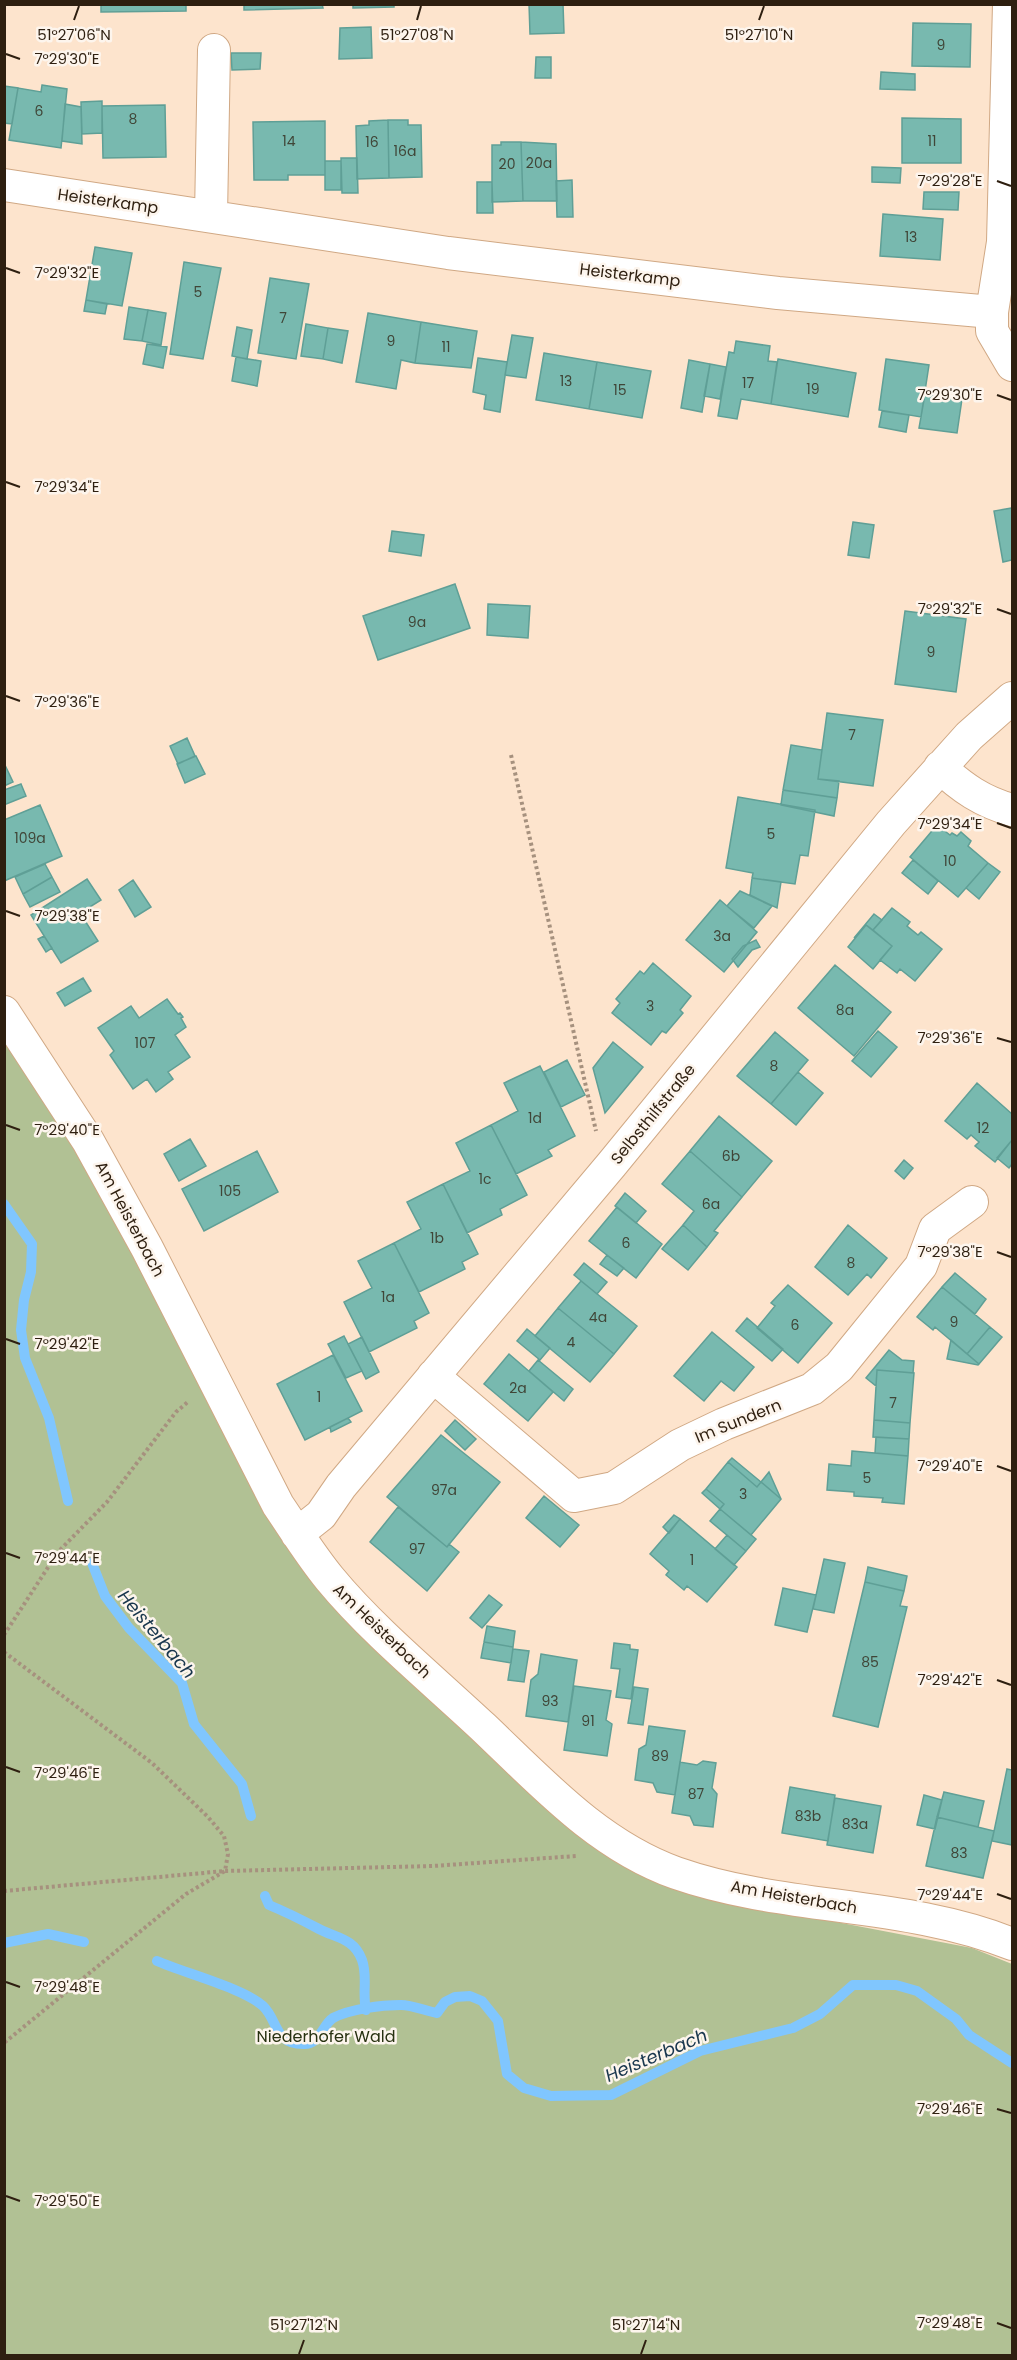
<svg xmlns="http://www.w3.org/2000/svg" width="1017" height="2360" viewBox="0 0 1017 2360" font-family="Poppins,sans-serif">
  <rect width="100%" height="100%" fill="#fde4cd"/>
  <path fill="#b1c194" d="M 4,1030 L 102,1188 L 273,1527 L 345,1615 L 618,1860 L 655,1882 L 695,1895 L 972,1948 L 1012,1964 L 1012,2355 L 5,2355 Z"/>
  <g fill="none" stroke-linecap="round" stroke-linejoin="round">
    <path stroke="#80c6fe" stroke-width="10" d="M 4,1204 L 32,1244 L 31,1272 L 24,1300 L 21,1330 L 25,1358 L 49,1418 L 68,1501
      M 92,1563 L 105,1596 L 129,1628 L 182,1683 L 194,1724 L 242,1784 L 251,1816
      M 265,1896 L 269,1905 C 286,1912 302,1920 319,1929 C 336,1938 354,1938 362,1960 C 368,1977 362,1992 366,2010
      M 4,1943 L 48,1934 L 84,1942
      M 157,1961 C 184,1973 243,1988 263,2006 C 278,2020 274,2044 303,2044 C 320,2045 322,2025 333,2018 C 350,2009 381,2005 401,2005 C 412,2005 426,2011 437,2013 L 445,2002 L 455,1997 L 470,1996 L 482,2001 L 498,2021 L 507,2074 L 524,2088 L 551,2096 L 611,2095 L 700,2051 L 793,2028 L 820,2014 L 853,1985 L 896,1985 L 917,1991 L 956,2019 L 969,2035 L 1012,2063"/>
  </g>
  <path fill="#78b9af" stroke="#5f9f96" stroke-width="1.5" d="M 101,4 L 186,4 L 186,11 L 101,12 Z
    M 244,4 L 322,4 L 323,8 L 244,10 Z
    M 353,4 L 394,4 L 394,7 L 353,8 Z
    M 529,4 L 563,4 L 564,33 L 530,34 Z
    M 913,23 L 971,24 L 970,67 L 912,66 Z
    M 371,27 L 372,58 L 339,59 L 340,28 Z
    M 231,53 L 261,53 L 260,69 L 232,70 Z
    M 536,57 L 551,57 L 551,78 L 535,78 Z
    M 881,72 L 915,74 L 915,90 L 880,89 Z
    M 42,85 L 67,89 L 61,148 L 9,140 L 18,88 L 41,92 Z
    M 4,86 L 18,88 L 12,124 L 4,123 Z
    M 102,101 L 102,133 L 82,134 L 81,102 Z
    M 65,104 L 81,107 L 82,144 L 62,141 Z
    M 165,105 L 166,157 L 103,158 L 102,106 Z
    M 902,118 L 961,119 L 961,163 L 902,163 Z
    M 388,120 L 408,120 L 408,125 L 421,125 L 422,177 L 389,178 Z
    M 388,120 L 389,178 L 357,179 L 356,126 L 369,125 L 369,121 Z
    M 325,121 L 325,175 L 288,175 L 288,180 L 254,180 L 253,122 Z
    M 501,142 L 521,142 L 523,201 L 492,202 L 492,145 L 501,145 Z
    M 521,142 L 556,144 L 557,201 L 523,201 Z
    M 341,158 L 357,158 L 358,193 L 342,193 Z
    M 325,161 L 341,161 L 341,190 L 325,190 Z
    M 872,167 L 901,168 L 900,183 L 872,182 Z
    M 572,180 L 573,217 L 557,217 L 556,181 Z
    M 477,182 L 492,182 L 493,213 L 477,213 Z
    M 924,192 L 959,192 L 958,210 L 923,209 Z
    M 883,214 L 943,219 L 940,260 L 880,256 Z
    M 95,247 L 132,253 L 122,306 L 86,300 Z
    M 184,262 L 221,268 L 203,359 L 170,354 Z
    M 270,278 L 309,284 L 296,359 L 258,353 Z
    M 86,300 L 107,304 L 105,314 L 84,311 Z
    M 129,307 L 148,310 L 142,341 L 124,339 Z
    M 148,310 L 166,313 L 161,345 L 142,341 Z
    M 368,313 L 421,322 L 415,363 L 401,360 L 396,389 L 356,382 Z
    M 421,322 L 477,331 L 471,368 L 415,363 Z
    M 306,324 L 328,328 L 323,359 L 301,356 Z
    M 237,327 L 252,330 L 247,359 L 232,356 Z
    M 328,328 L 348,331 L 342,363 L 323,359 Z
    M 512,335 L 533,338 L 526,378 L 505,375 Z
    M 736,341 L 770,346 L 768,361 L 777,362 L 771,404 L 741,399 L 737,419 L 718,416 L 729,352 L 734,353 Z
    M 147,344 L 167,347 L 163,368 L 143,364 Z
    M 544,353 L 597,362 L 589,409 L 536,400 Z
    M 236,357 L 261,361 L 257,386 L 232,381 Z
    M 478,358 L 507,362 L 500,412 L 484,409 L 486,395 L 473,392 Z
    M 778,359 L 856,373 L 848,417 L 771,404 Z
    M 886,359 L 929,365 L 921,417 L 879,410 Z
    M 689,360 L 710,364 L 702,412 L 681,408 Z
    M 597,362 L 651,371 L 642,418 L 589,409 Z
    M 710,364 L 726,367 L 720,399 L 704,396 Z
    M 925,394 L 962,399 L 957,433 L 919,428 Z
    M 882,411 L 909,415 L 906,432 L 879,427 Z
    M 1012,508 L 1012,560 L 1003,562 L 994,511 Z
    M 853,522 L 874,525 L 869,558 L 848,555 Z
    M 392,531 L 424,535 L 421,556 L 389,551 Z
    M 455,584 L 470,628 L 378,660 L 363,616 Z
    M 488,604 L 530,606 L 528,638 L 487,635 Z
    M 905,611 L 966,619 L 956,692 L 895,684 Z
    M 827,713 L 883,720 L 873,786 L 818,779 Z
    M 187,738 L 195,756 L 178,764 L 170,746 Z
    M 791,745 L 822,750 L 818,779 L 839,781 L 837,798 L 783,790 Z
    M 196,756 L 205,774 L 185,783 L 177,764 Z
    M 4,763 L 13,782 L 4,786 Z
    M 21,784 L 26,796 L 4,805 L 4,790 Z
    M 783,790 L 837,798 L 834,816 L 781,805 Z
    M 738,797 L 815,810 L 808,856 L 800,855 L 795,884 L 752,878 L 753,873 L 726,868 Z
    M 40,805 L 62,856 L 4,881 L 4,820 Z
    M 937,825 L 950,835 L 952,833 L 957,836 L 961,832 L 971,841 L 968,846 L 988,863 L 958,897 L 910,857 Z
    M 913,860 L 938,881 L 928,894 L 902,873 Z
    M 988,863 L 1000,872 L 979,899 L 966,888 Z
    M 45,864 L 52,877 L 23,894 L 15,877 Z
    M 52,877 L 60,892 L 30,907 L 23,894 Z
    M 752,878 L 781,882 L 777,908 L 750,895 Z
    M 87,879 L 101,900 L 80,913 L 98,941 L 61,963 L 31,915 Z
    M 133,880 L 151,907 L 135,917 L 119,890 Z
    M 740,891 L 772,906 L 754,928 L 727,906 Z
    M 720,900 L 757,932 L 724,972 L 686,940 Z
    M 892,908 L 910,922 L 907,926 L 918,935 L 921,932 L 942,949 L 915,981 L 900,969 L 897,973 L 880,960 L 892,946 L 873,930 Z
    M 874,914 L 882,920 L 873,930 L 866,925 L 854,938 Z
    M 866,925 L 892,946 L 873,969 L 848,947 Z
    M 44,936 L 52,948 L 46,952 L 38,939 Z
    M 756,940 L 760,947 L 752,950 L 738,967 L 732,959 L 743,946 Z
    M 653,963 L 691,996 L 680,1010 L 683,1013 L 666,1033 L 662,1031 L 651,1045 L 612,1013 L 620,1003 L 616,999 L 640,971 L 644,974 Z
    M 835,965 L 891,1012 L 854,1056 L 798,1008 Z
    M 83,978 L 91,991 L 65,1006 L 57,993 Z
    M 167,999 L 178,1014 L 180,1013 L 183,1017 L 181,1018 L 186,1027 L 175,1035 L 190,1057 L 168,1072 L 173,1079 L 156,1092 L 147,1079 L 133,1089 L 110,1055 L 114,1051 L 98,1028 L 131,1006 L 139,1018 Z
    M 878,1031 L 897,1047 L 871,1077 L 852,1061 Z
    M 775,1032 L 808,1060 L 771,1104 L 737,1076 Z
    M 613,1042 L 643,1067 L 605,1113 L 593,1068 Z
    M 567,1060 L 585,1095 L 561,1107 L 544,1072 Z
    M 540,1066 L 575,1136 L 548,1150 L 552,1156 L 516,1174 L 491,1125 L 518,1111 L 504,1083 Z
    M 798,1072 L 823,1093 L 796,1125 L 771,1104 Z
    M 977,1083 L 1012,1114 L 1012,1140 L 995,1162 L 975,1146 L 979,1142 L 971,1135 L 967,1139 L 945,1121 Z
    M 719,1116 L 772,1161 L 742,1197 L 690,1151 Z
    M 491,1125 L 527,1195 L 500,1209 L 502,1215 L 467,1233 L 443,1184 L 470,1171 L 456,1143 Z
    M 190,1139 L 206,1166 L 179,1181 L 164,1154 Z
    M 1012,1140 L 1012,1164 L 1009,1168 L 997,1158 Z
    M 257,1151 L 278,1192 L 204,1231 L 182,1189 Z
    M 690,1151 L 742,1197 L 714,1231 L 718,1233 L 707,1247 L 683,1225 L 694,1211 L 662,1184 Z
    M 904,1160 L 913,1168 L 904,1179 L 895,1171 Z
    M 443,1184 L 478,1254 L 462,1262 L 465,1269 L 419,1292 L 394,1243 L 421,1229 L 407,1202 Z
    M 625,1193 L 646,1211 L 636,1223 L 615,1206 Z
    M 617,1207 L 662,1244 L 636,1278 L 589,1241 Z
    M 683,1225 L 707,1247 L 688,1270 L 662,1249 Z
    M 848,1225 L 887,1258 L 871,1278 L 867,1274 L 848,1295 L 815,1267 Z
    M 394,1243 L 429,1313 L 414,1321 L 417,1328 L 369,1352 L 344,1302 L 372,1288 L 358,1261 Z
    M 607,1255 L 624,1268 L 617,1276 L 600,1264 Z
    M 584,1263 L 607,1282 L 597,1294 L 574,1275 Z
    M 955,1273 L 986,1299 L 975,1314 L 942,1287 Z
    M 581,1281 L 637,1326 L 614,1354 L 558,1308 Z
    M 788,1285 L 832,1323 L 798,1363 L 757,1328 L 775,1306 L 771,1303 Z
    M 942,1287 L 990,1327 L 967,1354 L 935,1327 L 933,1330 L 917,1317 Z
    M 558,1308 L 614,1354 L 590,1382 L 535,1336 Z
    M 747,1318 L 783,1349 L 772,1361 L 736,1331 Z
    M 990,1327 L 1002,1337 L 979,1364 L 967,1354 Z
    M 527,1329 L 550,1348 L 540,1360 L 517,1341 Z
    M 712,1332 L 754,1367 L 734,1391 L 721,1381 L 704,1401 L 674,1376 Z
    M 344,1336 L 362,1371 L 346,1378 L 328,1344 Z
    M 362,1337 L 379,1372 L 366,1379 L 348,1344 Z
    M 951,1340 L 979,1364 L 978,1365 L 947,1359 Z
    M 889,1350 L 902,1360 L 914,1361 L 913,1373 L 877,1370 L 876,1386 L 866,1378 Z
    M 509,1354 L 553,1392 L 528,1421 L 484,1384 Z
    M 333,1355 L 362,1411 L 305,1440 L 277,1384 Z
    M 538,1360 L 573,1389 L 564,1401 L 529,1371 Z
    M 877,1370 L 914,1373 L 910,1423 L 874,1420 Z
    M 348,1418 L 351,1422 L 331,1432 L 330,1427 Z
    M 455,1420 L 476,1439 L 465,1450 L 445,1431 Z
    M 874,1420 L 910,1423 L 909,1439 L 873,1437 Z
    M 441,1435 L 500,1482 L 447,1547 L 387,1497 Z
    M 876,1437 L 909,1439 L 908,1456 L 875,1453 Z
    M 852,1451 L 908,1456 L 904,1504 L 882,1502 L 883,1498 L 854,1496 L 854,1492 L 827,1490 L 829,1464 L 851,1466 Z
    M 732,1458 L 761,1482 L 757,1487 L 728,1462 Z
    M 728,1462 L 757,1487 L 761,1482 L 781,1499 L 751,1535 L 720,1509 L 724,1504 L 706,1489 Z
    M 769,1472 L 781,1499 L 761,1482 Z
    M 706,1489 L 724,1504 L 720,1509 L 702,1493 Z
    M 544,1496 L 579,1525 L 560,1547 L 526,1518 Z
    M 398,1507 L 447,1547 L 449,1544 L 459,1552 L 427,1591 L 370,1542 Z
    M 720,1509 L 756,1539 L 746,1551 L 710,1521 Z
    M 674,1515 L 680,1519 L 669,1533 L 663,1527 Z
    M 680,1519 L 737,1567 L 707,1602 L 687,1586 L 684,1590 L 666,1575 L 669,1571 L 650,1554 Z
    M 727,1535 L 746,1551 L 734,1565 L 715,1549 Z
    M 824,1559 L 845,1563 L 834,1613 L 813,1609 Z
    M 868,1567 L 907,1576 L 904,1591 L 865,1582 Z
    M 865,1582 L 904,1591 L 900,1606 L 907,1607 L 878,1727 L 833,1716 Z
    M 783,1588 L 816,1595 L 807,1632 L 775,1625 Z
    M 489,1595 L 502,1605 L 482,1628 L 470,1618 Z
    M 487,1626 L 515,1631 L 513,1647 L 484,1642 Z
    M 484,1642 L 513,1647 L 511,1663 L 481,1658 Z
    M 614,1643 L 630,1645 L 630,1649 L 638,1650 L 631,1699 L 616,1697 L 620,1669 L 611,1668 Z
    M 513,1649 L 529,1651 L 524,1682 L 508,1680 Z
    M 541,1654 L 577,1660 L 568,1722 L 526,1716 L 531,1680 L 538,1674 Z
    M 574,1686 L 611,1691 L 606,1720 L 612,1724 L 607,1756 L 564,1750 Z
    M 634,1687 L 648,1689 L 643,1725 L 628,1723 Z
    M 649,1726 L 685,1731 L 675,1795 L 657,1792 L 653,1783 L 635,1780 L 639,1749 L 646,1745 Z
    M 703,1761 L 716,1763 L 712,1788 L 717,1794 L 713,1827 L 694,1825 L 690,1816 L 672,1813 L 680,1762 L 697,1765 Z
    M 1007,1769 L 1012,1770 L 1012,1845 L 992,1841 Z
    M 790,1787 L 835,1795 L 828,1841 L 782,1833 Z
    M 944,1792 L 984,1801 L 978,1827 L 937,1817 Z
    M 924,1795 L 942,1800 L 935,1829 L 917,1825 Z
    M 835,1798 L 881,1806 L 873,1853 L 827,1845 Z
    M 937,1817 L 994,1831 L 983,1878 L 926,1866 Z"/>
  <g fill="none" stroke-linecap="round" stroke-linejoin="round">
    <defs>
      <path id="minor" d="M 1009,4 L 1003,242 L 992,312 L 992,331 L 1012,365
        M 4,185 L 448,253 L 778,293 L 992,312
        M 211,216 L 214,50
        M 940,767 C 962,788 983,802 1012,810
        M 4,1012 L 88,1141 L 147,1248 L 278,1505 C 295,1530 311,1556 330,1579 C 372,1630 434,1681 483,1727 C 542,1783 598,1845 676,1873 C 785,1911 905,1901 1012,1944
        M 433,1376 L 574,1496 L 614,1488 L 680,1445 L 724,1424 L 812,1389 L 839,1367 L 921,1266 L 935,1229 L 972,1202
        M 297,1534 L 321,1515 L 341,1486 L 612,1164 L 891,823 L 969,736 L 1012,698"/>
    </defs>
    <use href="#minor" stroke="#d0a884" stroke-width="34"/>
    <path stroke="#a6917e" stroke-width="4" stroke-dasharray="3 3" stroke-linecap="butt" d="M 511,755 L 596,1131
      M 4,1635 L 58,1552 L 107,1502 L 176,1412 L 189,1401
      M 4,1652 L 152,1763 L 208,1817 L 224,1836 L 228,1854 L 225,1871 L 186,1894 L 4,2043
      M 4,1891 L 225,1871 L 433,1866 L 576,1856"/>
    <use href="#minor" stroke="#fff" stroke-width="32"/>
  </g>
  <path fill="none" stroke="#2e1f10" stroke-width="2" d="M 74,20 L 79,6M 417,20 L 421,6M 759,20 L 764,6M 6,54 L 20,59M 997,181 L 1011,186M 6,268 L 20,273M 997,395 L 1011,400M 6,482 L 20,487M 997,609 L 1011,614M 6,696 L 20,701M 997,823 L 1011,828M 6,911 L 20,916M 997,1038 L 1011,1042M 6,1125 L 20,1130M 997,1252 L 1011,1257M 6,1339 L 20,1344M 997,1466 L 1011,1471M 6,1553 L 20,1558M 997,1680 L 1011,1685M 6,1767 L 20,1772M 997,1894 L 1011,1899M 6,1982 L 20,1987M 997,2109 L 1011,2113M 6,2196 L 20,2201M 997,2323 L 1011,2328M 299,2354 L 304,2340M 641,2354 L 646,2340"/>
  <g text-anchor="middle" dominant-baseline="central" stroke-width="5" stroke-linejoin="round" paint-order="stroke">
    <g font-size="14" fill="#404638">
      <text x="941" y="45">9</text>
      <text x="39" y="111">6</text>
      <text x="133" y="119">8</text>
      <text x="289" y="141">14</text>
      <text x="932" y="141">11</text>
      <text x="372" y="142">16</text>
      <text x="405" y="151">16a</text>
      <text x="539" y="163">20a</text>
      <text x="507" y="164">20</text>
      <text x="911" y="237">13</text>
      <text x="198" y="292">5</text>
      <text x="283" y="318">7</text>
      <text x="391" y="341">9</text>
      <text x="446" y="347">11</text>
      <text x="566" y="381">13</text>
      <text x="748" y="383">17</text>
      <text x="813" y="389">19</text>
      <text x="620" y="390">15</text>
      <text x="417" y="622">9a</text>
      <text x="931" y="652">9</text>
      <text x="852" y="735">7</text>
      <text x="771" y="834">5</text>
      <text x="30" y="838">109a</text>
      <text x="950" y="861">10</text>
      <text x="722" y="936">3a</text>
      <text x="650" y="1006">3</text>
      <text x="845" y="1010">8a</text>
      <text x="145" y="1043">107</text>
      <text x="774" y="1066">8</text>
      <text x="535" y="1118">1d</text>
      <text x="983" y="1128">12</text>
      <text x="731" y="1156">6b</text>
      <text x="485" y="1179">1c</text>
      <text x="230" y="1191">105</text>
      <text x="711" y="1204">6a</text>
      <text x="437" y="1238">1b</text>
      <text x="626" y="1243">6</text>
      <text x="851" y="1263">8</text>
      <text x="388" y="1297">1a</text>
      <text x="598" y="1317">4a</text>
      <text x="954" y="1322">9</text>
      <text x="795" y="1325">6</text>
      <text x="571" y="1342">4</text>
      <text x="518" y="1388">2a</text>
      <text x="319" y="1397">1</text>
      <text x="893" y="1403">7</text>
      <text x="867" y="1478">5</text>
      <text x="444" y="1490">97a</text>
      <text x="743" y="1494">3</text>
      <text x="417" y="1549">97</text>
      <text x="692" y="1560">1</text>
      <text x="870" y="1662">85</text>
      <text x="550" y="1701">93</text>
      <text x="588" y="1721">91</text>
      <text x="660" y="1756">89</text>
      <text x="696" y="1794">87</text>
      <text x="808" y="1816">83b</text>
      <text x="855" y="1824">83a</text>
      <text x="959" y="1853">83</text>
    </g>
    <g font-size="16" fill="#2e1f10" stroke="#fdf5ed">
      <text transform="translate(108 201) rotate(8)">Heisterkamp</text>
      <text transform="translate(630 275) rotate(7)">Heisterkamp</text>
      <text transform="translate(653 1114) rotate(-51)">Selbsthilfstraße</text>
      <text transform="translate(130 1219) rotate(62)">Am Heisterbach</text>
      <text transform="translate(738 1421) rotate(-22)">Im Sundern</text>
      <text transform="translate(382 1631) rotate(44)">Am Heisterbach</text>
      <text transform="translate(794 1897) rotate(10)">Am Heisterbach</text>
    </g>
    <g font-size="16" fill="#273110" stroke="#fdf5ed">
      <text x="326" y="2036">Niederhofer Wald</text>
    </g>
    <g font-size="18" font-style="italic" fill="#18364d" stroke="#fdf5ed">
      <text transform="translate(157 1634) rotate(50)">Heisterbach</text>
      <text transform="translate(656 2055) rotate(-23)">Heisterbach</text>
    </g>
  </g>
  <g font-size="15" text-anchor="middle" fill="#2e1f10" stroke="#fdf5ed" stroke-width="5" stroke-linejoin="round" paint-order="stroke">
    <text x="74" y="40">51°27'06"N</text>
    <text x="417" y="40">51°27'08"N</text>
    <text x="759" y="40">51°27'10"N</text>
    <text x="67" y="64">7°29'30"E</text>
    <text x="950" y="186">7°29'28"E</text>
    <text x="67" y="278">7°29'32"E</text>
    <text x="950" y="400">7°29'30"E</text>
    <text x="67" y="492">7°29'34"E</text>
    <text x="950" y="614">7°29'32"E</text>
    <text x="67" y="707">7°29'36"E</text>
    <text x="950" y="829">7°29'34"E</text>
    <text x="67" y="921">7°29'38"E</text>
    <text x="950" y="1043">7°29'36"E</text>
    <text x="67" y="1135">7°29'40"E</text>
    <text x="950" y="1257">7°29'38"E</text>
    <text x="67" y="1349">7°29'42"E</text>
    <text x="950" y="1471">7°29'40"E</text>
    <text x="67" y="1563">7°29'44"E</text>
    <text x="950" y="1685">7°29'42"E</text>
    <text x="67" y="1778">7°29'46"E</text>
    <text x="950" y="1900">7°29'44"E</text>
    <text x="67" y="1992">7°29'48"E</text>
    <text x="950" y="2114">7°29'46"E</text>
    <text x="67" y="2206">7°29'50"E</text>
    <text x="950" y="2328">7°29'48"E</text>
    <text x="304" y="2330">51°27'12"N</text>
    <text x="646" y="2330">51°27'14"N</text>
  </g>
  <rect width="1017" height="2360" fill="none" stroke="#2e1f10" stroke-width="12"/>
</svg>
